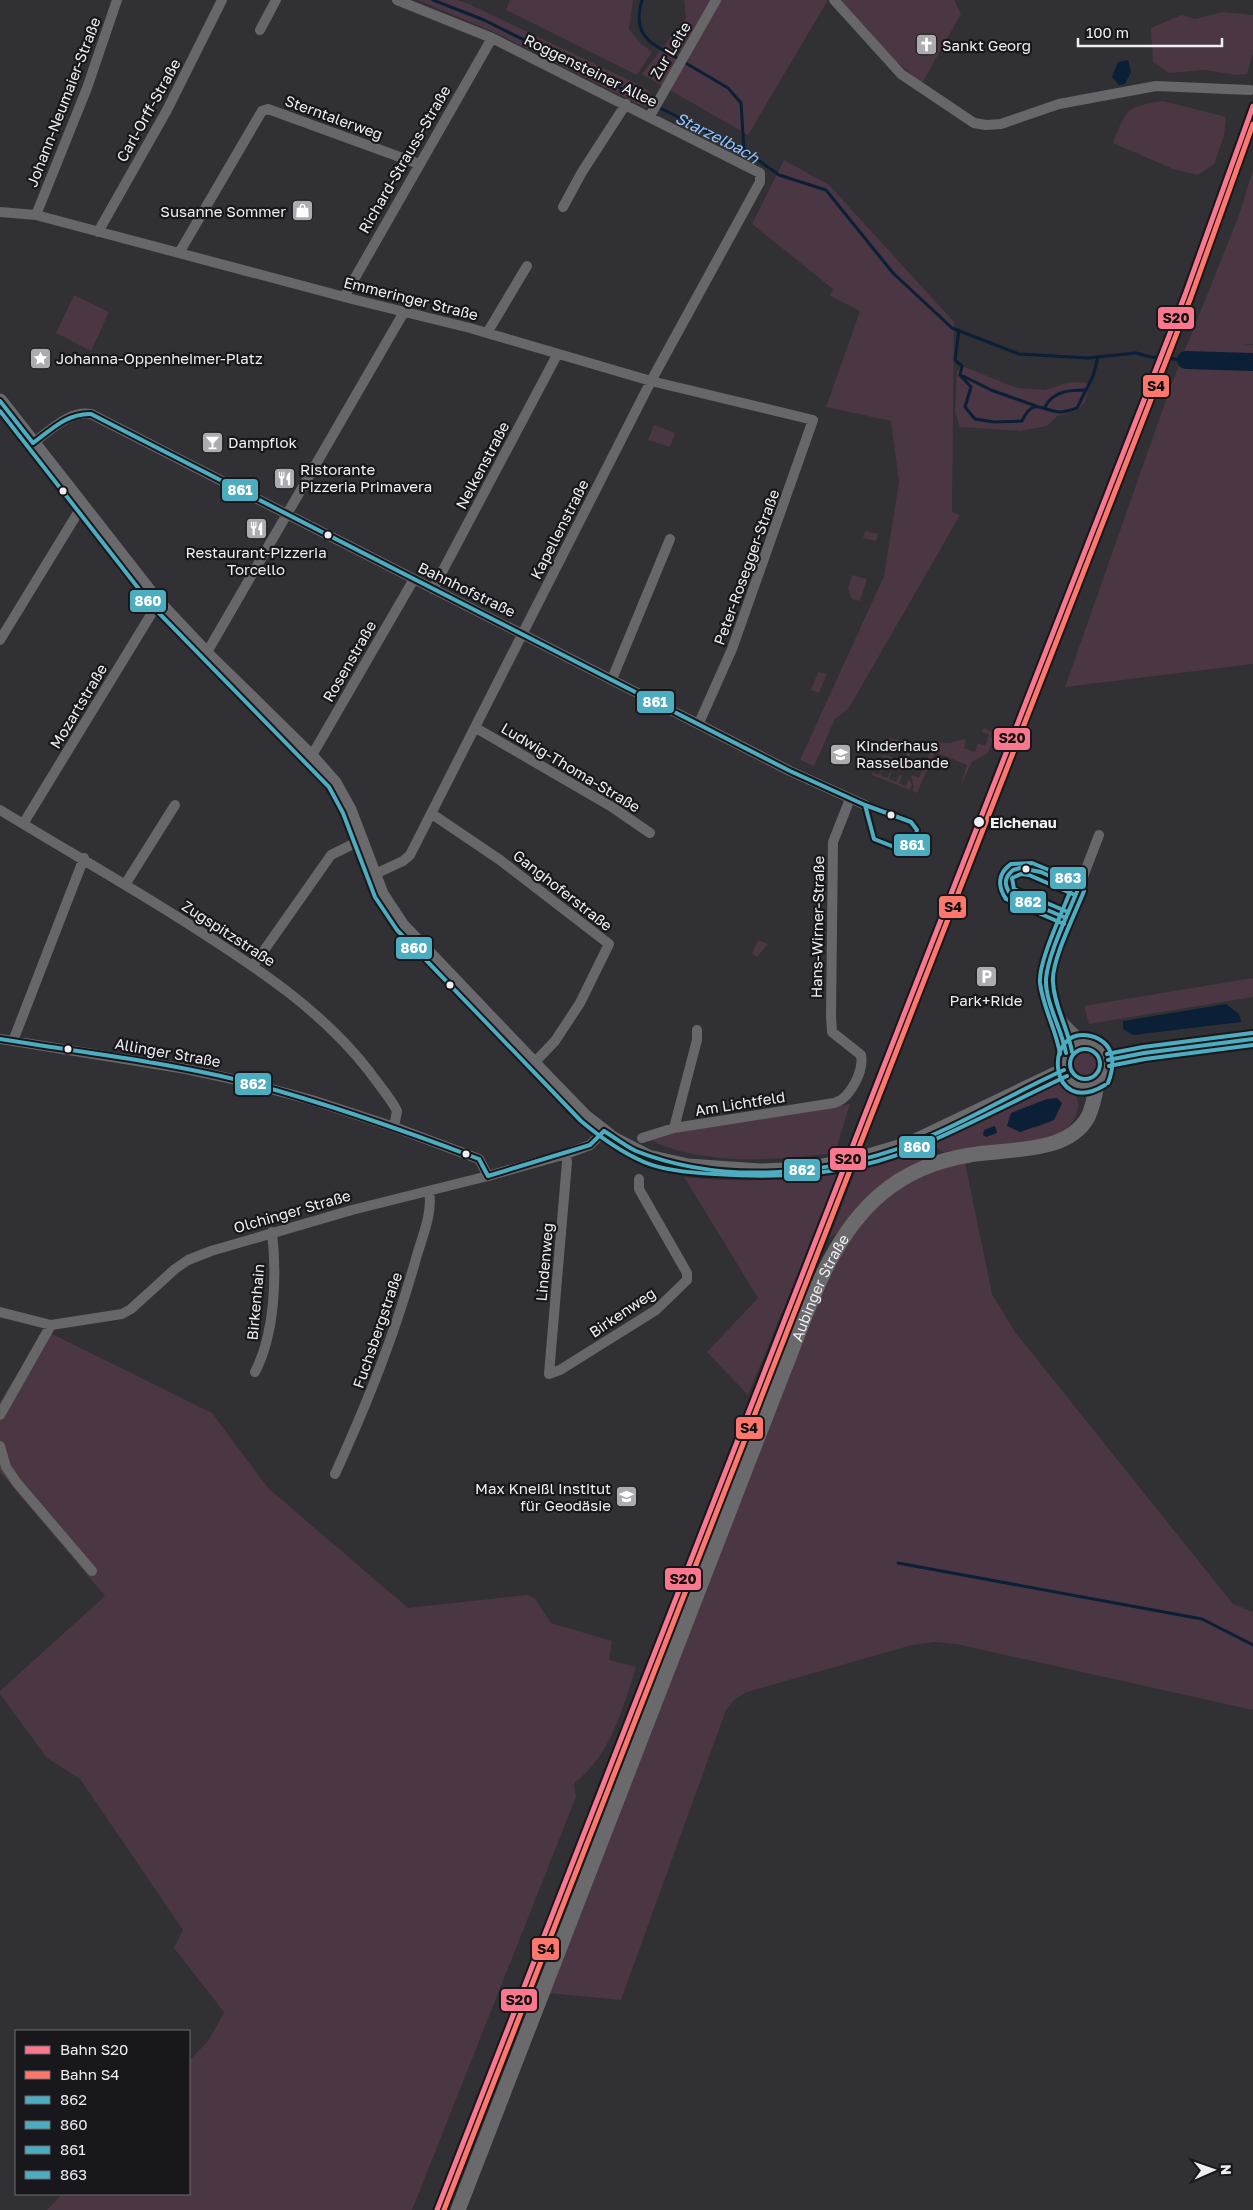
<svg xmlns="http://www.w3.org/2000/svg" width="1253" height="2210" viewBox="0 0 1253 2210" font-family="'Golos Text',sans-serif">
  <rect width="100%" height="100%" fill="#313034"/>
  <path fill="#4b3644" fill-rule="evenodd" d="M 418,0 L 458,0 L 469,4 L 637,84 L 649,91 L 653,101 L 649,107 L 644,107 L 496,33 Z
    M 510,0 L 633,0 L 629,29 L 639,42 L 652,52 L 637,75 L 506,10 Z
    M 684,0 L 828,0 L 748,135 L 642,74 L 686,18 Z
    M 838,0 L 954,0 L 961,14 L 922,83 L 876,45 Z
    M 1222,12 L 1253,15 L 1253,53 L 1247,74 L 1237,75 L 1205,70 L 1169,73 L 1153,62 L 1151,28 L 1181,15 L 1195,19 Z
    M 1163,101 L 1226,117 L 1224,136 L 1214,164 L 1198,175 L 1173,169 L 1113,143 C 1127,109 1125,107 1163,101 Z
    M 784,160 L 829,185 L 954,322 L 952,512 L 960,515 L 849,708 L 835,719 L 814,766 L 800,760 L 884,576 L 899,482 L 891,421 L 826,407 L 860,311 L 830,296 L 833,289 L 752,224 Z
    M 1253,170 L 1253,344 L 1243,344 L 1253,345 L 1253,664 L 1065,687 L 1173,380 L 1238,218 Z
    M 74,295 L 109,312 L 91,351 L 56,333 Z
    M 962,366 L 1017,388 L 1045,390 L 1070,382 L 1090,383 L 1085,402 L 1076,411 L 1057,416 L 1047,426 L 1020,431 L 960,427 L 955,412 L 957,371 Z
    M 654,425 L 675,433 L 670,447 L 648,440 Z
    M 865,531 L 878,534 L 876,541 L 863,538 Z
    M 852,575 L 867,579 L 860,601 L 852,599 L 848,589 Z
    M 818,672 L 827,674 L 819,693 L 811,690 Z
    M 984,728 L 992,732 L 990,737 L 993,738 L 988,753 L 972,762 L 960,786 L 967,765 L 935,752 L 917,793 L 912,791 L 914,786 L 911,777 L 912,775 L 919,778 L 925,764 L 918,761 L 919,758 L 926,761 L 932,748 L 925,745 L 928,742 L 949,743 L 964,739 L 966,741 L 964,748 L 975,752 L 978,743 L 985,746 L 989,735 L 982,732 Z
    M 888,738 L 912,742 L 903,745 L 891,743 L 886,751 L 879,752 Z
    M 913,746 L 908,760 L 903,765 L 880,756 L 885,755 L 903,761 L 909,747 Z
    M 876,766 L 874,773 L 878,775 L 882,769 L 880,775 L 887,778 L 890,772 L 892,772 L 889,779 L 896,782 L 899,775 L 902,776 L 899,783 L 906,786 L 909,779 L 912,785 L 910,790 L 872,775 Z
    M 758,940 L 768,944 L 757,957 L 752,954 Z
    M 1253,978 L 1253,997 L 1089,1024 L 1084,1006 Z
    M1069 1065a17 17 0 1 1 34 0a17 17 0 1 1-34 0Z
    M 1052,1084 C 1089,1084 1083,1123 1057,1135 C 1035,1144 1012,1143 989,1145 C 974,1147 958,1149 943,1152 L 937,1148 L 932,1150 L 934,1157 L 829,1239 L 856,1170 L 916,1152 ZM 1062,1103 L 1054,1120 L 1033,1129 Z
    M 850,1104 L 835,1153 C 782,1159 725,1165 673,1149 C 666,1146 658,1145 652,1140 L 656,1135 Z
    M 965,1162 L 992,1294 L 1015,1332 L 1233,1604 L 1253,1612 L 1253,1710 L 956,1644 L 934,1642 L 912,1645 L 747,1692 L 734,1700 L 726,1710 L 621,2000 L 548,1993 L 827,1276 C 839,1258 850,1238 863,1221 C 888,1188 927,1173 965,1162 Z
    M 839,1174 L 748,1395 L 707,1352 L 758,1298 L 684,1177 C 736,1183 787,1180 839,1174 Z
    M 44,1330 L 212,1413 L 268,1488 L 408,1608 L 527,1595 L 535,1599 L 551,1623 L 612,1641 L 609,1660 L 636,1667 C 623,1708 610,1757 574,1783 L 576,1797 L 412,2210 L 47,2210 L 62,2194 L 189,2194 L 189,2061 L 209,2040 L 224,2012 L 174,1948 L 183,1930 L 80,1779 L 47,1758 L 0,1694 L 0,1691 L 105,1596 L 0,1472 L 0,1402 Z"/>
  <path fill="#0b1f36" d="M 1128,60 L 1131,72 L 1125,84 L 1119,85 L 1112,77 L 1118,62 Z
    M 1226,1004 L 1239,1014 L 1241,1022 L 1133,1035 L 1123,1029 L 1123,1021 Z
    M 1057,1098 L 1062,1103 L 1054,1120 L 1020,1132 L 1007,1126 L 1011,1113 L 1047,1099 Z
    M 995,1126 L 997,1133 L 986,1137 L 983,1135 L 984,1130 Z"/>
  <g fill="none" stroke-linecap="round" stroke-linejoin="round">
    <g stroke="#0b1f36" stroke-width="3">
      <path id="s1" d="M 433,0 L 484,20 L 744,150 L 779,175 L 826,190 L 893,273 L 952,328 L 1019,354 L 1088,358 L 1136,353 L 1151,357 L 1186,360"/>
      <path d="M 642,0 C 631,37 652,44 679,59"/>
      <path d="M 684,62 L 728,88 L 741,103 L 744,150"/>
      <path d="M 959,330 L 955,360 L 962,366 L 960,375 L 971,387 L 965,407 L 975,419 L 994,422 L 1022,421 C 1034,396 1041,411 1060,412 C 1066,412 1071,410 1077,408 L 1093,376 L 1098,357"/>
      <path d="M 963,376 L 991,390 L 1036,406"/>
      <path d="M 1045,407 C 1053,391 1069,390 1086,390"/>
      <path d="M 898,1563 L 1202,1619 L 1253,1645"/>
    </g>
    <path stroke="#0b1f36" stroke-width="18" d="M 1186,360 L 1253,362"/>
    <path stroke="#676669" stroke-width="10" d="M 834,0 L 901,74 L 974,123 L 986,125 L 1001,124 L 1059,104 L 1156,86 L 1250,90
      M 260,30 L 276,0
      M 650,116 L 716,0
      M 563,207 L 582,172 L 626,104
      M 0,212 L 36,215 L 352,299 L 470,328 L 651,381 L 813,420 L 732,649 L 699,723
      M 36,215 L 87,88 L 117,0
      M 98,232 L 167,110 L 222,0
      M 179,253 L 262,111 L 268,109 L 419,164
      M 344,297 L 492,38
      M 487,333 L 527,266
      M 33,443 C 50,431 69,410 91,414 L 790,771 L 865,805
      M 433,589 L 557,355
      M 0,640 L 82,506
      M 206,654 L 404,312
      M 612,679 L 670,539
      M 476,728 L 612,807 L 650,833
      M 311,757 L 414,579
      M 0,810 C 67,851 135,889 201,932 C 263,972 323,1012 369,1071 C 378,1084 390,1097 397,1111 L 394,1127
      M 432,814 L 500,860 L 609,944 L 580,1003 L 555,1041 L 534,1063
      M 23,824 L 158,603
      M 373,875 L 403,861 L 410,855 L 651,381 L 760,182 L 760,173 L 492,38 L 397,0
      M 126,883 L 175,805
      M 1066,918 L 1010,894 C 1006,888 1004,882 1007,875 C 1018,855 1062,882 1078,889
      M 253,966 L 331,855 L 361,840
      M 1059,1018 L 1083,1042
      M 0,1039 L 186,1069 L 237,1080 L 312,1100 L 394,1127 L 479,1159 L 488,1176
      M 13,1041 L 84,858
      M 1066,1053 L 1063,1035 L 1049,998 L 1047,971 L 1099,835
      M 674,1128 L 697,1040 L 697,1030
      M 642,1138 L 674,1128 L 834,1103 C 850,1099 864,1071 861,1055 L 832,1032 L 831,1016 L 833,842 L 850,799
      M 566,1154 L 567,1162 L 549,1374 L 560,1370 L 656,1310 L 687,1280 L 687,1273 L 639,1189 L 639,1179
      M 0,1312 L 51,1325 L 122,1314 L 131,1309 L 175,1269 L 188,1260 L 211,1251 L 352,1210 L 488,1176 L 566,1154 L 590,1145 L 604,1131
      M 255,1372 C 275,1334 277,1275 272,1232
      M 0,1415 L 51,1325
      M 0,1446 L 6,1467 L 17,1483 L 92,1571
      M 335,1474 C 369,1399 395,1334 417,1255 C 423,1235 433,1211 429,1191"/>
    <g stroke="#6a696b" stroke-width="15">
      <path d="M 0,401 L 158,603 L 206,654 L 311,757 L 334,783 L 349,810 L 381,894 L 402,926 L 549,1080 L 585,1117 L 613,1139 L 648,1157 L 688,1166 L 760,1171 L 807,1169 L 862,1158 L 909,1144 L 1064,1070"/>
      <circle cx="1085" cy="1065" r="23"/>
      <path d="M 1108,1060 L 1144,1053 L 1253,1039"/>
      <path id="s2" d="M 458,2210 L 782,1375 C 808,1312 827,1240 881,1194 C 906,1173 938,1160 970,1155 C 1006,1148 1067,1155 1088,1117 C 1093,1107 1095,1095 1097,1084"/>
    </g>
    <defs>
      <path id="bus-1" d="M 1066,918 L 1010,894 C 1004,884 1004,878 1013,870 L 1020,868 L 1041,872 L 1078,889
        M 0,1039 C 79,1052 160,1061 238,1080 C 321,1101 400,1129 479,1159 L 488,1176
        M 1066,1053 C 1062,1030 1045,1002 1046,979 C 1048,954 1068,914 1078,889
        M 1108,1060 L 1144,1053 L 1253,1039
        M 604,1131 C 614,1137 625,1146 636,1151 C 722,1185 826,1176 911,1144 C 964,1124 1012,1093 1064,1070
        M 488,1176 L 590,1145 L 604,1131"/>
      <path id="bus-2" d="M 0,411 L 153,607 L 329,787 L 343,813 L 375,897 L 397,930 L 581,1121 C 600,1137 621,1152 644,1162 C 665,1171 692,1173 715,1174 C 781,1179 850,1175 913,1149 C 965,1127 1016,1100 1067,1076
        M 1068,912 L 1014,889 L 1012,878 L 1021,874 L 1029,875 L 1075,895
        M 1072,1052 C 1068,1028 1054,1006 1053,982 C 1051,961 1076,912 1084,891
        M 1109,1066 L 1145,1059 L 1253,1045
        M 1105,1085 C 1048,1120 1042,1024 1091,1036 C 1114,1042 1116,1063 1108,1083"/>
      <path id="bus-3" d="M 0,401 L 33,443
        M 33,443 C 51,430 67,413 91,414 L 790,771 L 865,805
        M 865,805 L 911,822 L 917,830 L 914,844 L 902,850 L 874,839 Z"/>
      <path id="bus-4" d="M 1064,924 L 1006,899 C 997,886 998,873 1011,864 L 1032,863 L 1081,883
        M1070 1064a15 15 0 1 1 30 0a15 15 0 1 1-30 0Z
        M 1060,1054 C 1056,1029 1043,1008 1040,983 C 1038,961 1064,909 1072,887
        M 1107,1054 L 1143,1047 L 1252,1033"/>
    </defs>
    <use href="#bus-1" stroke="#18171b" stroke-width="8"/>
    <use href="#bus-2" stroke="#18171b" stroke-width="8"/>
    <use href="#bus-3" stroke="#18171b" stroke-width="8"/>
    <use href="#bus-4" stroke="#18171b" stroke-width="8"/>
    <use href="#bus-1" stroke="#4dadc0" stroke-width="4"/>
    <use href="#bus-2" stroke="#4dadc0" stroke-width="4"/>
    <use href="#bus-3" stroke="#4dadc0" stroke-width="4"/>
    <use href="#bus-4" stroke="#4dadc0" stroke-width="4"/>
    <defs>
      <path id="rail-1" d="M 437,2210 L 1185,295 L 1253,106"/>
      <path id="rail-2" d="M 444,2210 L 1191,297 L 1253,124"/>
    </defs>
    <use href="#rail-1" stroke="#18171b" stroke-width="9"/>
    <use href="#rail-2" stroke="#18171b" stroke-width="9"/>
    <use href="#rail-1" stroke="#fa778d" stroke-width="5"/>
    <use href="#rail-2" stroke="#ff776c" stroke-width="5"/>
  </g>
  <defs>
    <symbol id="church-square" viewBox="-11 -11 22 22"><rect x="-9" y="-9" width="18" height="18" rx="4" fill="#acacb0" stroke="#18171b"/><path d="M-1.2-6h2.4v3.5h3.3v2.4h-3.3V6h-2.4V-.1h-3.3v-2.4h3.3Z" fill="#fff"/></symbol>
    <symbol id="shop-square" viewBox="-11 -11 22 22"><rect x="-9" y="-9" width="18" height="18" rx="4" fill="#acacb0" stroke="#18171b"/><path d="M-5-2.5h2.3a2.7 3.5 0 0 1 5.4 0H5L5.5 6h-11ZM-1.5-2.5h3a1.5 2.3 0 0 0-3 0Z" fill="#fff"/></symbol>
    <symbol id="sight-square" viewBox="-11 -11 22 22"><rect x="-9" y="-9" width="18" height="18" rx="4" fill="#acacb0" stroke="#18171b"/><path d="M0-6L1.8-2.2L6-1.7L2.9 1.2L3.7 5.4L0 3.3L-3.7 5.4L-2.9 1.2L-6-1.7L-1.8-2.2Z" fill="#fff"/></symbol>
    <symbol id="bar-square" viewBox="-11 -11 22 22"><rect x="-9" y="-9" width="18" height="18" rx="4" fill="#acacb0" stroke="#18171b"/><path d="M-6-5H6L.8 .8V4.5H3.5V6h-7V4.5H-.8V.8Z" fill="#fff"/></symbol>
    <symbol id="restaurant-square" viewBox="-11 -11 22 22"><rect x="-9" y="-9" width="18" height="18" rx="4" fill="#acacb0" stroke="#18171b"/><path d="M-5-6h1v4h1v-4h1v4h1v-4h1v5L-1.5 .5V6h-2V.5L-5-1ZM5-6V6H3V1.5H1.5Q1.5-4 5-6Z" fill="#fff"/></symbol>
    <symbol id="school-square" viewBox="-11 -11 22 22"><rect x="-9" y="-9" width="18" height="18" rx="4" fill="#acacb0" stroke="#18171b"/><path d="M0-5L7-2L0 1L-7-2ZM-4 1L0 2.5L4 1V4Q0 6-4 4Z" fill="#fff"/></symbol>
    <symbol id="parking-square" viewBox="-11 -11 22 22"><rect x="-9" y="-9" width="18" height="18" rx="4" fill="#acacb0" stroke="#18171b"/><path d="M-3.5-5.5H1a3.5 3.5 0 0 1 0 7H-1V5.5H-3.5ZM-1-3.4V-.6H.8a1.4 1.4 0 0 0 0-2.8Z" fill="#fff"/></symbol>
    <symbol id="university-square" viewBox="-11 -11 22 22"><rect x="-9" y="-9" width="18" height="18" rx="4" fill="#acacb0" stroke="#18171b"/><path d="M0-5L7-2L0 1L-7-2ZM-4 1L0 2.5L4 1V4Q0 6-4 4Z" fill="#fff"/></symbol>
  </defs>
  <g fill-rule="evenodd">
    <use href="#church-square" x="914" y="32" width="25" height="25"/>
    <use href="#shop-square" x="290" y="198" width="25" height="25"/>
    <use href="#sight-square" x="28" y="346" width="25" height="25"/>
    <use href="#bar-square" x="200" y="430" width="25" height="25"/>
    <use href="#restaurant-square" x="272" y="466" width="25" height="25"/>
    <use href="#restaurant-square" x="244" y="516" width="25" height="25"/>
    <use href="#school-square" x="828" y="742" width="25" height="25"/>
    <use href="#parking-square" x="974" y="964" width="25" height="25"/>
    <use href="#university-square" x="614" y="1484" width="25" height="25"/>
  </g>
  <g fill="#efeef3" stroke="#18171b" stroke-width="2">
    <circle cx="63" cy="491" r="4.5"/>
    <circle cx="328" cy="535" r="4.5"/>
    <circle cx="891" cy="815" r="4.5"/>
    <circle cx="979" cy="822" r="6"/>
    <circle cx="1026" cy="869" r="4.5"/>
    <circle cx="450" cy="985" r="4.5"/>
    <circle cx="68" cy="1049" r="4.5"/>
    <circle cx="466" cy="1154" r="4.5"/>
  </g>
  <g text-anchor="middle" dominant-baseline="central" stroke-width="4.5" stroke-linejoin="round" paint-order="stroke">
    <g font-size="15" fill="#efeef3" stroke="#18171b" text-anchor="start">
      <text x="942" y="45">Sankt Georg</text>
      <text x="286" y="211" text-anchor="end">Susanne Sommer</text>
      <text x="56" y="358">Johanna-Oppenheimer-Platz</text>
      <text x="228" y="442">Dampflok</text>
      <text x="300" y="469">Ristorante<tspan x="300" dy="17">Pizzeria Primavera</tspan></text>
      <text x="256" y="552" text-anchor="middle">Restaurant-Pizzeria<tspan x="256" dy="17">Torcello</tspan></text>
      <text x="856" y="745">Kinderhaus<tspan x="856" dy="17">Rasselbande</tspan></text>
      <text x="986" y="1000" text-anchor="middle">Park+Ride</text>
      <text x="611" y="1488" text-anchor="end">Max Kneißl Institut<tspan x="611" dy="17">für Geodäsie</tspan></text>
    </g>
    <g font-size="15" fill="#efeef3" stroke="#18171b">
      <text transform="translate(670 50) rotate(-59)">Zur Leite</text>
      <text transform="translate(591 70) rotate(26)">Roggensteiner Allee</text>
      <text transform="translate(63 102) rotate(-69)">Johann-Neumaier-Straße</text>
      <text transform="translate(148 110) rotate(-61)">Carl-Orff-Straße</text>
      <text transform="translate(334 117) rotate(20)">Sterntalerweg</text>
      <text transform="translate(404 159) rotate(-60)">Richard-Strauss-Straße</text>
      <text transform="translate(411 298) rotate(14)">Emmeringer Straße</text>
      <text transform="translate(482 465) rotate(-62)">Nelkenstraße</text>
      <text transform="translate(559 529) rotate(-63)">Kapellenstraße</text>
      <text transform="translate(746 567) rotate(-70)">Peter-Rosegger-Straße</text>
      <text transform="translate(467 589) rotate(26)">Bahnhofstraße</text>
      <text transform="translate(349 661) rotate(-60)">Rosenstraße</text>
      <text transform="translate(78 706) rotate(-59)">Mozartstraße</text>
      <text transform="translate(571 767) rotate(31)">Ludwig-Thoma-Straße</text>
      <text transform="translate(563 890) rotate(38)">Ganghoferstraße</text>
      <text transform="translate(817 927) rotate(-89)">Hans-Wirner-Straße</text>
      <text transform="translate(229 933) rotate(33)">Zugspitzstraße</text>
      <text transform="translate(168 1052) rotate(10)">Allinger Straße</text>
      <text transform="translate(740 1103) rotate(-9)">Am Lichtfeld</text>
      <text transform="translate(292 1211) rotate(-16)">Olchinger Straße</text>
      <text transform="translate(544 1262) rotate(-85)">Lindenweg</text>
      <text stroke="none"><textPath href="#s2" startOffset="991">Aubinger Straße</textPath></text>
      <text transform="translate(255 1302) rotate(-85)">Birkenhain</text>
      <text transform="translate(622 1312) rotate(-34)">Birkenweg</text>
      <text transform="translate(377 1330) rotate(-71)">Fuchsbergstraße</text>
    </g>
    <g font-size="15" font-weight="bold" fill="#efeef3" stroke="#18171b" text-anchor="start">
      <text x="990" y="822">Eichenau</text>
    </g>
    <g font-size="16" font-style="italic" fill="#98c3f6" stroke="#18171b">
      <text stroke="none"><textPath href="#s1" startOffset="316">Starzelbach</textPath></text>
    </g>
  </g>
  <g stroke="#18171b" stroke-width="2">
    <rect x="1157" y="306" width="38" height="24" rx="5" fill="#fa778d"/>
    <rect x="1142" y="374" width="28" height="24" rx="5" fill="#ff776c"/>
    <rect x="221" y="478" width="38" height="24" rx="5" fill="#4dadc0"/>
    <rect x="129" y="589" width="38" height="24" rx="5" fill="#4dadc0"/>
    <rect x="636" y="690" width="39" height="24" rx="5" fill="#4dadc0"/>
    <rect x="993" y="727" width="38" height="24" rx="5" fill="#fa778d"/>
    <rect x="893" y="833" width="38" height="24" rx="5" fill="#4dadc0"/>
    <rect x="1049" y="866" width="38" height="24" rx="5" fill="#4dadc0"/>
    <rect x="1009" y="890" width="38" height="24" rx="5" fill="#4dadc0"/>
    <rect x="938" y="895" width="29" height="24" rx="5" fill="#ff776c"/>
    <rect x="395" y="936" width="38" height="24" rx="5" fill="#4dadc0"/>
    <rect x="234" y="1072" width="38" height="24" rx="5" fill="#4dadc0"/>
    <rect x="898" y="1135" width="38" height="24" rx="5" fill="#4dadc0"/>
    <rect x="829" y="1147" width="38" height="24" rx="5" fill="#fa778d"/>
    <rect x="783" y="1158" width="38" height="24" rx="5" fill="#4dadc0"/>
    <rect x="735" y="1416" width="29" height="24" rx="5" fill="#ff776c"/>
    <rect x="664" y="1567" width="38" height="24" rx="5" fill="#fa778d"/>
    <rect x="531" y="1937" width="29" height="24" rx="5" fill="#ff776c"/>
    <rect x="500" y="1988" width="38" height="24" rx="5" fill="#fa778d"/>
  </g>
  <g font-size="14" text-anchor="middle" font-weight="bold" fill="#fff">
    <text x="240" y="495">861</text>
    <text x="148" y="606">860</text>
    <text x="655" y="707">861</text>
    <text x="912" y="850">861</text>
    <text x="1068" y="883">863</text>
    <text x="1028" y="907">862</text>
    <text x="414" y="953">860</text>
    <text x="253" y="1089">862</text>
    <text x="917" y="1152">860</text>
    <text x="802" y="1175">862</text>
  </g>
  <g font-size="14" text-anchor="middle" font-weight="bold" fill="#111">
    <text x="1176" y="323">S20</text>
    <text x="1156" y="391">S4</text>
    <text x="1012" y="743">S20</text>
    <text x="953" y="912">S4</text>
    <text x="848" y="1164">S20</text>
    <text x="749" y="1433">S4</text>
    <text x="683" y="1584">S20</text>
    <text x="546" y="1954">S4</text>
    <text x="519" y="2005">S20</text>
  </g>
  <rect x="15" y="2030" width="175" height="165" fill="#18171b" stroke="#6e6d71"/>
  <rect x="25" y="2046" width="25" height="8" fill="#fa778d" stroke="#6e6d71"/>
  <text x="60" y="2055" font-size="15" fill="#efeef3">Bahn S20</text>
  <rect x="25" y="2071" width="25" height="8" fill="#ff776c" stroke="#6e6d71"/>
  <text x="60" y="2080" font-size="15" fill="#efeef3">Bahn S4</text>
  <rect x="25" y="2096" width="25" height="8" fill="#4dadc0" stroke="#6e6d71"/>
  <text x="60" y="2105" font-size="15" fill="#efeef3">862</text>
  <rect x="25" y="2121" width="25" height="8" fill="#4dadc0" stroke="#6e6d71"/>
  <text x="60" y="2130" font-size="15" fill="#efeef3">860</text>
  <rect x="25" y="2146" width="25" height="8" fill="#4dadc0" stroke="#6e6d71"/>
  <text x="60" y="2155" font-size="15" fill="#efeef3">861</text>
  <rect x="25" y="2171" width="25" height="8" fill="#4dadc0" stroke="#6e6d71"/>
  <text x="60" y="2180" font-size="15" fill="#efeef3">863</text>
  <g transform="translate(1213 2170) rotate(88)" stroke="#18171b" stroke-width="4" paint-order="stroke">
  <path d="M0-4L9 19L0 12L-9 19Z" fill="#efeef3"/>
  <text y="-8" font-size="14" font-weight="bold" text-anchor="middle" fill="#efeef3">N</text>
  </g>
  <path d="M1078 38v8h144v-8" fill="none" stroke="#efeef3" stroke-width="2.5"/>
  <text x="1086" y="38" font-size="15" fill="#efeef3" stroke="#18171b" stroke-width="4" paint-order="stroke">100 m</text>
</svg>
